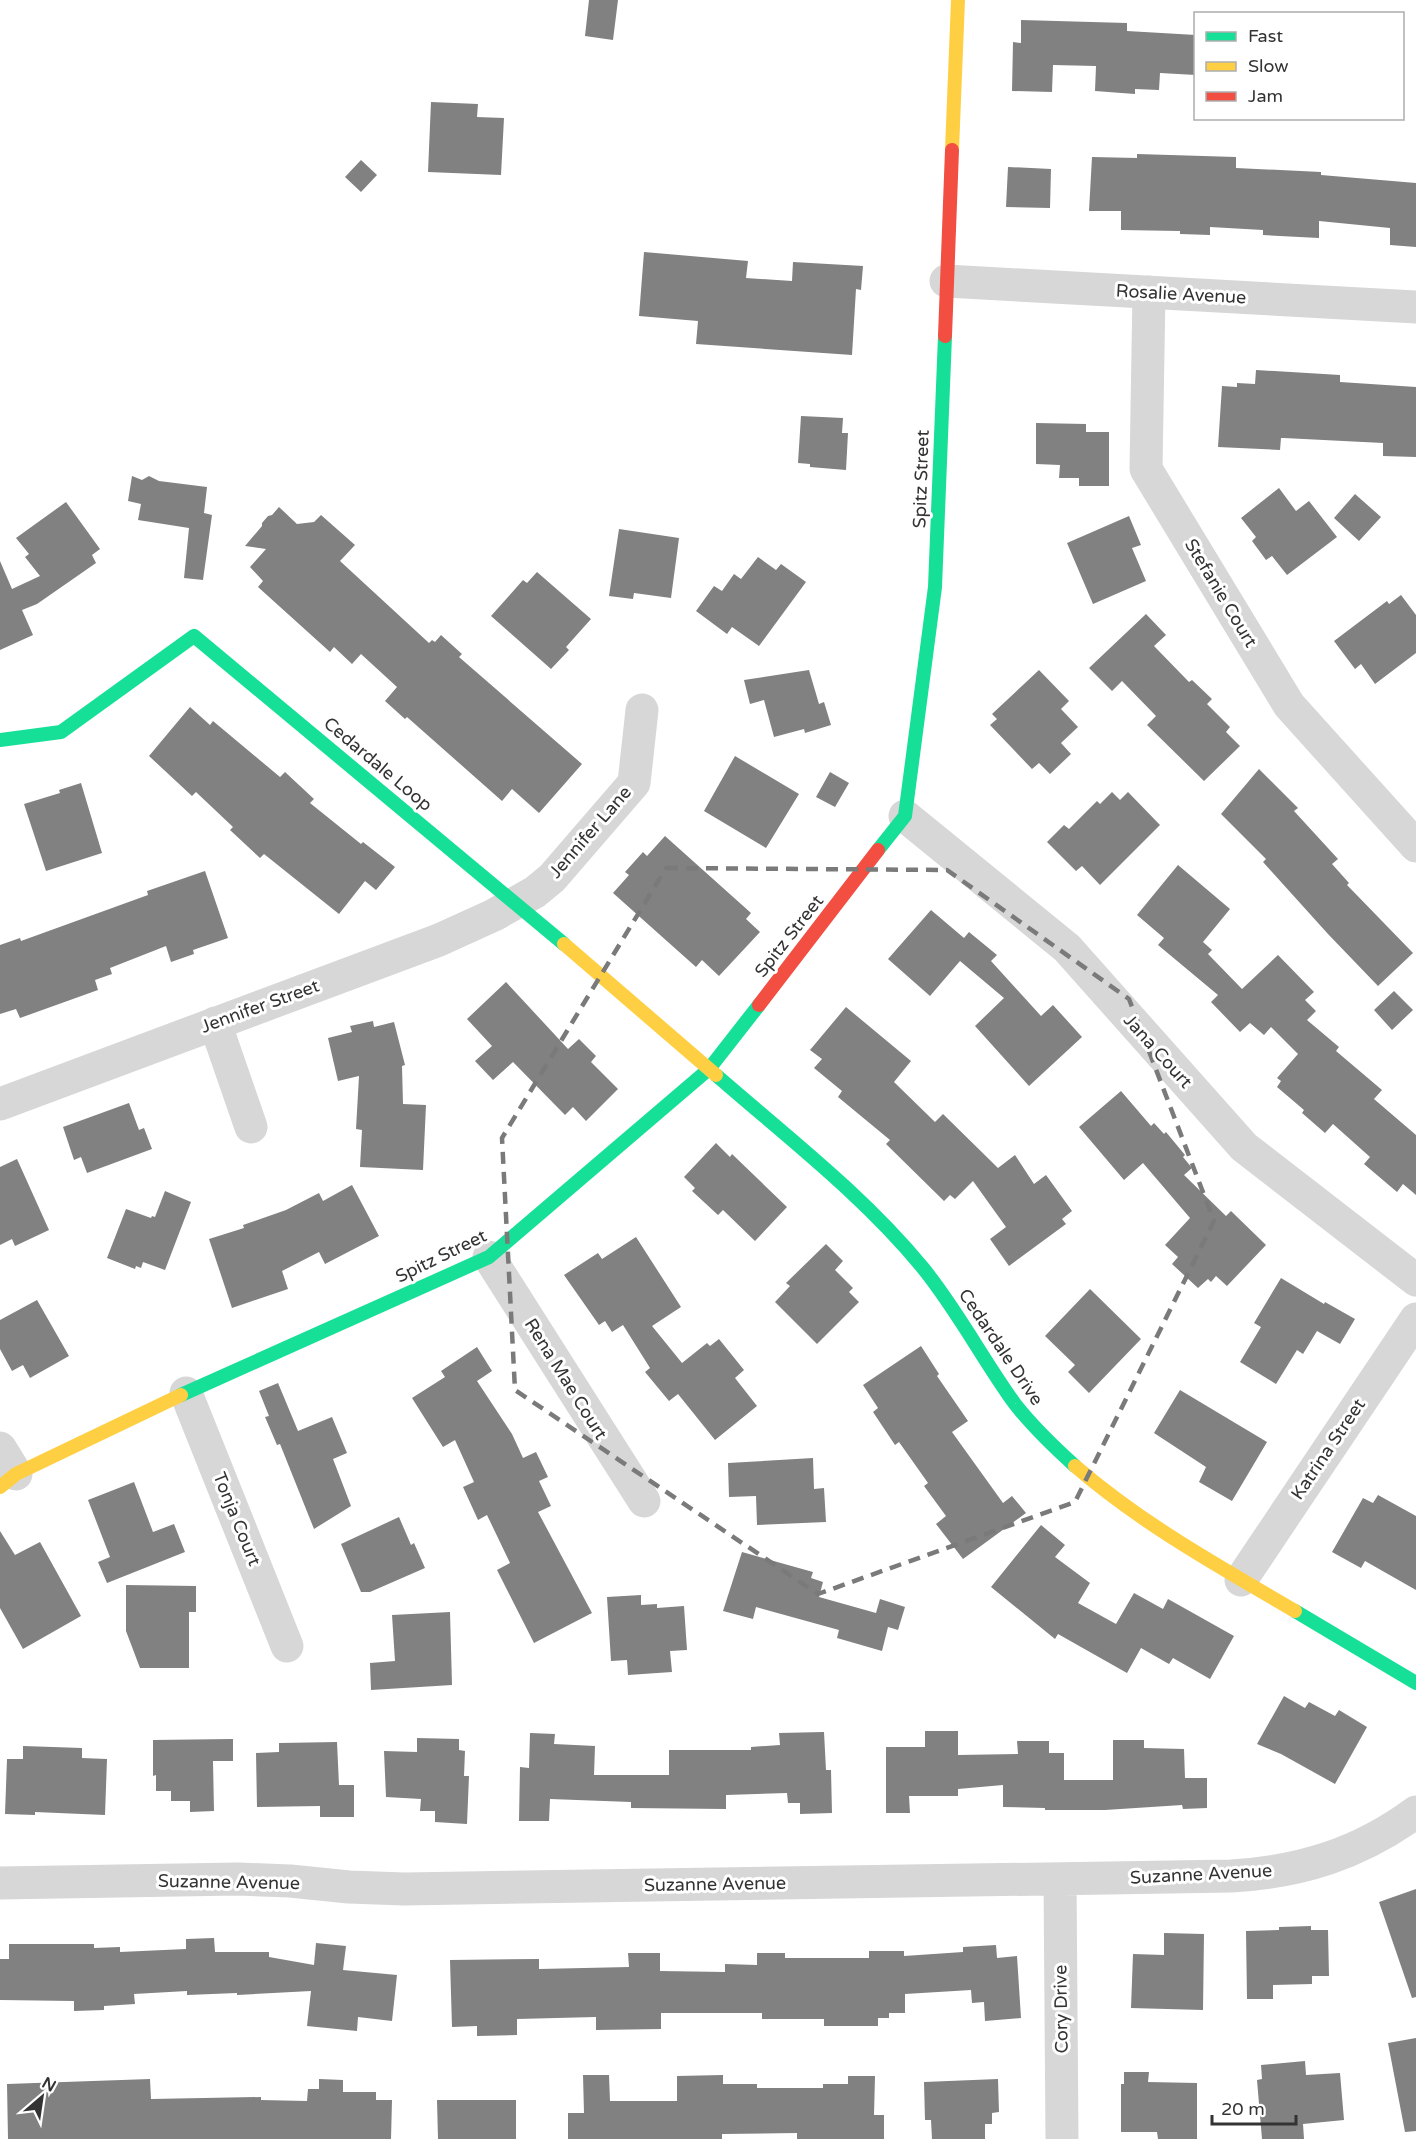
<svg xmlns="http://www.w3.org/2000/svg" width="1416" height="2139" viewBox="0 0 1416 2139" font-family="'Varela Round',sans-serif">
  <rect width="100%" height="100%" fill="#fff"/>
  <path fill="#818181" d="M 589,0 L 618,0 L 613,40 L 585,36 Z
    M 1021,20 L 1127,23 L 1127,31 L 1196,35 L 1196,75 L 1160,73 L 1159,90 L 1135,89 L 1135,94 L 1095,91 L 1096,66 L 1053,65 L 1052,92 L 1012,91 L 1013,42 L 1021,43 Z
    M 431,102 L 478,104 L 477,117 L 504,118 L 501,175 L 428,172 Z
    M 1137,154 L 1236,157 L 1236,168 L 1321,172 L 1321,175 L 1416,183 L 1416,247 L 1390,245 L 1390,228 L 1319,221 L 1319,238 L 1263,235 L 1263,230 L 1210,227 L 1210,235 L 1180,234 L 1180,231 L 1121,230 L 1121,211 L 1089,211 L 1092,157 L 1137,158 Z
    M 361,160 L 377,175 L 361,192 L 345,177 Z
    M 1008,167 L 1051,169 L 1050,208 L 1006,207 Z
    M 644,252 L 748,261 L 746,278 L 792,281 L 793,262 L 863,266 L 861,290 L 856,289 L 852,355 L 696,344 L 698,321 L 639,316 Z
    M 1256,370 L 1340,375 L 1340,382 L 1416,387 L 1416,457 L 1383,456 L 1383,443 L 1284,438 L 1281,438 L 1280,450 L 1218,447 L 1222,386 L 1237,387 L 1237,383 L 1255,384 Z
    M 801,416 L 843,418 L 842,433 L 848,433 L 846,470 L 810,467 L 810,464 L 798,463 Z
    M 1036,423 L 1086,424 L 1086,432 L 1109,432 L 1109,486 L 1079,486 L 1079,478 L 1059,478 L 1060,465 L 1036,464 Z
    M 132,476 L 142,480 L 149,476 L 159,481 L 207,487 L 204,513 L 212,515 L 203,580 L 184,578 L 189,528 L 138,520 L 141,504 L 128,501 Z
    M 1279,488 L 1296,511 L 1309,501 L 1337,537 L 1287,575 L 1272,556 L 1266,560 L 1252,541 L 1256,537 L 1241,518 Z
    M 1355,494 L 1381,517 L 1359,541 L 1334,518 Z
    M 66,502 L 100,549 L 92,555 L 96,563 L 37,604 L 22,610 L 33,635 L 0,650 L 0,561 L 12,589 L 40,576 L 25,557 L 29,554 L 16,538 Z
    M 279,507 L 297,524 L 314,522 L 321,515 L 355,545 L 340,561 L 429,643 L 432,640 L 435,642 L 441,635 L 462,654 L 459,657 L 582,764 L 539,813 L 512,789 L 502,801 L 407,717 L 405,719 L 385,701 L 397,687 L 361,654 L 352,664 L 334,647 L 330,652 L 258,587 L 263,581 L 250,567 L 266,549 L 245,546 L 262,526 L 262,523 L 268,516 L 272,515 Z
    M 1129,516 L 1141,545 L 1132,548 L 1146,581 L 1093,604 L 1067,543 Z
    M 619,529 L 679,538 L 671,598 L 634,593 L 633,599 L 609,596 Z
    M 758,557 L 776,570 L 781,564 L 806,582 L 759,646 L 732,627 L 727,634 L 696,611 L 714,586 L 722,591 L 734,574 L 741,579 Z
    M 537,572 L 591,619 L 566,647 L 569,650 L 551,669 L 491,616 L 523,580 L 527,583 Z
    M 1401,595 L 1416,615 L 1416,653 L 1375,684 L 1361,664 L 1355,669 L 1334,641 L 1387,601 L 1389,604 Z
    M 1146,614 L 1166,635 L 1154,646 L 1189,682 L 1192,680 L 1212,699 L 1207,704 L 1230,727 L 1226,732 L 1240,746 L 1204,781 L 1147,725 L 1156,716 L 1122,681 L 1112,691 L 1089,668 Z
    M 809,670 L 819,704 L 824,702 L 831,725 L 805,733 L 804,729 L 774,737 L 764,700 L 750,704 L 744,680 Z
    M 1039,670 L 1069,701 L 1061,709 L 1078,727 L 1061,743 L 1071,754 L 1050,774 L 1039,763 L 1032,769 L 990,725 L 997,719 L 992,714 Z
    M 190,707 L 210,725 L 213,721 L 280,777 L 285,772 L 314,799 L 310,803 L 361,844 L 363,842 L 395,867 L 376,890 L 365,881 L 339,914 L 264,854 L 260,858 L 230,830 L 233,827 L 196,792 L 192,796 L 149,756 Z
    M 735,756 L 799,794 L 766,848 L 704,811 Z
    M 1259,769 L 1298,808 L 1294,811 L 1338,859 L 1332,864 L 1349,883 L 1347,885 L 1413,953 L 1378,986 L 1328,934 L 1263,862 L 1266,859 L 1221,814 Z
    M 830,772 L 849,783 L 835,807 L 816,797 Z
    M 81,783 L 102,853 L 46,871 L 24,804 L 60,793 L 59,790 Z
    M 1112,792 L 1120,800 L 1128,792 L 1160,825 L 1100,885 L 1082,866 L 1076,871 L 1047,842 L 1064,825 L 1069,829 L 1097,801 L 1100,804 Z
    M 665,836 L 751,913 L 746,919 L 760,932 L 719,976 L 702,960 L 696,967 L 613,893 L 629,875 L 625,872 L 643,852 L 647,856 Z
    M 1178,865 L 1230,909 L 1203,942 L 1212,950 L 1208,954 L 1242,989 L 1278,955 L 1314,992 L 1305,1000 L 1316,1011 L 1307,1020 L 1339,1047 L 1336,1051 L 1382,1090 L 1374,1099 L 1416,1135 L 1416,1195 L 1403,1184 L 1397,1192 L 1364,1164 L 1370,1157 L 1333,1124 L 1325,1133 L 1302,1113 L 1304,1110 L 1277,1087 L 1281,1081 L 1277,1078 L 1298,1054 L 1271,1027 L 1264,1035 L 1250,1023 L 1240,1032 L 1211,1002 L 1218,995 L 1158,945 L 1164,938 L 1137,915 Z
    M 205,871 L 228,938 L 193,950 L 194,954 L 171,962 L 166,946 L 110,968 L 112,974 L 95,980 L 98,990 L 20,1018 L 16,1009 L 0,1014 L 0,945 L 20,938 L 21,941 L 148,895 L 147,891 Z
    M 931,910 L 964,938 L 969,932 L 997,955 L 991,961 L 1041,1016 L 1053,1005 L 1082,1037 L 1029,1086 L 975,1026 L 1004,998 L 960,961 L 930,996 L 888,959 Z
    M 506,982 L 568,1049 L 579,1039 L 596,1056 L 591,1062 L 618,1089 L 586,1121 L 573,1107 L 565,1115 L 513,1062 L 493,1080 L 475,1061 L 492,1046 L 467,1019 Z
    M 1394,991 L 1413,1010 L 1392,1030 L 1374,1010 Z
    M 846,1007 L 911,1061 L 894,1082 L 935,1122 L 943,1114 L 998,1168 L 1015,1155 L 1034,1184 L 1046,1175 L 1072,1211 L 1062,1219 L 1066,1224 L 1009,1266 L 990,1239 L 1006,1227 L 973,1181 L 955,1199 L 950,1195 L 944,1201 L 886,1144 L 890,1140 L 838,1097 L 842,1091 L 814,1068 L 822,1059 L 810,1050 Z
    M 373,1021 L 374,1027 L 394,1022 L 405,1065 L 402,1066 L 403,1104 L 426,1105 L 423,1170 L 360,1167 L 362,1130 L 356,1129 L 359,1076 L 338,1081 L 328,1038 L 352,1032 L 350,1026 Z
    M 1121,1091 L 1151,1126 L 1154,1123 L 1164,1134 L 1166,1132 L 1185,1155 L 1183,1157 L 1192,1168 L 1184,1175 L 1226,1216 L 1231,1211 L 1266,1245 L 1227,1286 L 1216,1276 L 1211,1282 L 1208,1279 L 1198,1288 L 1172,1264 L 1178,1257 L 1165,1245 L 1190,1218 L 1143,1163 L 1124,1180 L 1079,1127 Z
    M 129,1103 L 139,1130 L 144,1128 L 152,1149 L 87,1173 L 81,1157 L 74,1160 L 63,1127 Z
    M 716,1143 L 730,1157 L 732,1154 L 787,1207 L 755,1241 L 723,1210 L 718,1215 L 692,1191 L 695,1188 L 684,1177 Z
    M 17,1159 L 49,1230 L 15,1246 L 12,1239 L 0,1245 L 0,1167 Z
    M 352,1185 L 379,1236 L 325,1264 L 319,1252 L 282,1271 L 288,1289 L 232,1308 L 209,1239 L 244,1228 L 243,1225 L 286,1210 L 319,1193 L 323,1201 Z
    M 165,1191 L 191,1202 L 165,1270 L 143,1262 L 141,1268 L 136,1266 L 135,1269 L 107,1258 L 126,1209 L 151,1218 L 152,1216 L 155,1217 Z
    M 636,1237 L 681,1307 L 652,1326 L 682,1363 L 707,1343 L 710,1346 L 719,1339 L 744,1370 L 735,1378 L 757,1406 L 715,1440 L 678,1394 L 669,1401 L 645,1372 L 650,1368 L 623,1325 L 612,1332 L 605,1321 L 599,1325 L 564,1275 L 598,1253 L 602,1259 Z
    M 826,1244 L 843,1261 L 835,1270 L 853,1288 L 849,1292 L 859,1302 L 817,1344 L 775,1302 L 790,1286 L 786,1283 Z
    M 1281,1278 L 1324,1304 L 1325,1302 L 1355,1319 L 1340,1344 L 1317,1331 L 1303,1354 L 1297,1350 L 1276,1384 L 1240,1362 L 1261,1327 L 1254,1323 Z
    M 1090,1289 L 1141,1339 L 1089,1393 L 1068,1372 L 1075,1365 L 1045,1336 Z
    M 37,1300 L 69,1356 L 30,1378 L 23,1365 L 12,1371 L 0,1349 L 0,1320 Z
    M 921,1346 L 939,1374 L 937,1376 L 968,1421 L 952,1432 L 1003,1503 L 1012,1496 L 1026,1513 L 963,1559 L 936,1524 L 946,1516 L 924,1486 L 928,1483 L 899,1442 L 895,1445 L 873,1412 L 878,1408 L 863,1385 Z
    M 477,1347 L 492,1371 L 477,1381 L 512,1434 L 523,1458 L 536,1452 L 548,1477 L 539,1481 L 551,1506 L 538,1512 L 592,1613 L 534,1643 L 497,1570 L 510,1563 L 487,1515 L 478,1520 L 463,1487 L 474,1482 L 455,1440 L 443,1447 L 412,1398 L 445,1377 L 441,1371 Z
    M 278,1383 L 298,1431 L 332,1417 L 347,1453 L 333,1459 L 351,1506 L 314,1529 L 280,1444 L 277,1445 L 265,1417 L 269,1416 L 259,1391 Z
    M 1180,1390 L 1267,1442 L 1232,1501 L 1199,1482 L 1206,1467 L 1154,1433 Z
    M 813,1458 L 814,1489 L 824,1488 L 826,1522 L 757,1525 L 756,1496 L 729,1497 L 728,1463 Z
    M 134,1482 L 153,1532 L 174,1524 L 185,1552 L 107,1583 L 98,1562 L 110,1557 L 88,1500 Z
    M 1378,1495 L 1416,1516 L 1416,1590 L 1365,1561 L 1361,1568 L 1332,1552 L 1363,1498 L 1373,1503 Z
    M 399,1517 L 411,1545 L 414,1543 L 425,1568 L 370,1592 L 361,1592 L 341,1544 Z
    M 1041,1525 L 1065,1545 L 1055,1557 L 1090,1583 L 1078,1603 L 1116,1624 L 1134,1593 L 1163,1609 L 1168,1599 L 1234,1636 L 1210,1679 L 1173,1658 L 1169,1664 L 1141,1648 L 1127,1673 L 1058,1634 L 1055,1639 L 991,1587 Z
    M 0,1531 L 15,1555 L 40,1542 L 81,1616 L 23,1649 L 0,1608 Z
    M 742,1552 L 813,1572 L 811,1578 L 823,1582 L 819,1597 L 876,1613 L 880,1599 L 905,1607 L 898,1630 L 888,1627 L 882,1651 L 837,1638 L 839,1630 L 756,1607 L 753,1619 L 723,1611 Z
    M 126,1585 L 196,1586 L 196,1612 L 189,1612 L 189,1668 L 140,1668 L 126,1631 Z
    M 641,1595 L 641,1605 L 657,1604 L 657,1608 L 684,1606 L 687,1650 L 670,1651 L 672,1672 L 628,1675 L 627,1660 L 611,1661 L 607,1597 Z
    M 450,1612 L 452,1685 L 371,1690 L 370,1663 L 395,1661 L 392,1615 Z
    M 1284,1696 L 1305,1708 L 1309,1702 L 1335,1716 L 1339,1710 L 1367,1727 L 1335,1784 L 1281,1754 L 1257,1744 Z
    M 925,1731 L 958,1731 L 958,1755 L 1018,1754 L 1017,1741 L 1049,1741 L 1049,1753 L 1064,1753 L 1064,1780 L 1113,1780 L 1113,1740 L 1144,1740 L 1144,1748 L 1184,1749 L 1185,1778 L 1207,1778 L 1207,1808 L 1183,1809 L 1182,1805 L 1105,1810 L 1045,1810 L 1045,1808 L 1003,1807 L 1003,1785 L 958,1789 L 958,1796 L 909,1796 L 910,1813 L 886,1813 L 886,1747 L 925,1747 Z
    M 824,1732 L 826,1770 L 831,1770 L 832,1813 L 800,1814 L 800,1803 L 788,1803 L 787,1793 L 726,1795 L 726,1809 L 631,1808 L 631,1802 L 550,1799 L 549,1821 L 519,1821 L 520,1767 L 529,1768 L 530,1733 L 555,1734 L 554,1744 L 595,1746 L 594,1775 L 669,1775 L 669,1750 L 751,1750 L 751,1747 L 780,1745 L 779,1733 Z
    M 417,1738 L 459,1739 L 459,1750 L 465,1751 L 464,1776 L 469,1776 L 467,1824 L 435,1822 L 435,1811 L 420,1811 L 421,1799 L 386,1797 L 384,1751 L 417,1752 Z
    M 233,1739 L 233,1761 L 213,1761 L 214,1811 L 190,1812 L 190,1801 L 171,1801 L 171,1791 L 156,1791 L 156,1775 L 153,1776 L 153,1740 Z
    M 337,1742 L 339,1785 L 354,1785 L 354,1817 L 320,1817 L 320,1806 L 257,1807 L 256,1753 L 279,1752 L 279,1743 Z
    M 23,1746 L 82,1748 L 82,1758 L 107,1759 L 105,1815 L 35,1812 L 35,1815 L 5,1814 L 7,1759 L 23,1759 Z
    M 1416,1889 L 1416,1997 L 1412,1998 L 1379,1902 Z
    M 1311,1926 L 1311,1930 L 1328,1930 L 1329,1976 L 1312,1976 L 1312,1984 L 1273,1985 L 1273,1999 L 1247,1999 L 1246,1931 L 1279,1930 L 1279,1927 Z
    M 1164,1933 L 1204,1934 L 1203,2010 L 1131,2008 L 1133,1954 L 1164,1955 Z
    M 214,1938 L 215,1952 L 269,1952 L 269,1957 L 314,1965 L 316,1943 L 346,1946 L 343,1970 L 397,1975 L 392,2021 L 358,2017 L 357,2031 L 307,2026 L 311,1991 L 237,1995 L 237,1993 L 187,1995 L 187,1991 L 134,1994 L 135,2004 L 104,2006 L 104,2010 L 74,2011 L 74,2001 L 0,2000 L 0,1959 L 9,1959 L 9,1944 L 94,1944 L 94,1948 L 120,1947 L 120,1952 L 186,1949 L 186,1939 Z
    M 996,1945 L 997,1958 L 1017,1956 L 1021,2018 L 985,2021 L 984,2002 L 972,2003 L 971,1990 L 905,1994 L 905,2013 L 889,2013 L 889,2018 L 878,2018 L 878,2026 L 824,2026 L 824,2019 L 762,2019 L 762,2013 L 661,2013 L 661,2029 L 596,2030 L 596,2017 L 517,2019 L 517,2035 L 477,2036 L 477,2026 L 452,2027 L 450,1960 L 539,1959 L 539,1969 L 629,1967 L 628,1953 L 660,1953 L 660,1971 L 725,1972 L 725,1964 L 757,1965 L 757,1953 L 785,1953 L 785,1958 L 869,1958 L 869,1951 L 904,1951 L 904,1956 L 963,1952 L 963,1947 Z
    M 1416,2038 L 1416,2131 L 1405,2132 L 1388,2043 Z
    M 1305,2061 L 1306,2075 L 1340,2073 L 1344,2120 L 1303,2124 L 1304,2139 L 1262,2139 L 1257,2080 L 1262,2079 L 1261,2065 Z
    M 1124,2072 L 1149,2072 L 1148,2082 L 1197,2083 L 1197,2139 L 1158,2139 L 1157,2132 L 1121,2132 L 1121,2084 L 1124,2084 Z
    M 583,2075 L 609,2075 L 610,2101 L 677,2101 L 677,2076 L 723,2075 L 723,2084 L 757,2084 L 757,2088 L 823,2088 L 823,2084 L 848,2084 L 848,2076 L 875,2076 L 874,2115 L 884,2115 L 884,2139 L 797,2139 L 797,2133 L 722,2134 L 722,2139 L 568,2139 L 568,2113 L 584,2113 Z
    M 150,2079 L 151,2099 L 261,2097 L 261,2100 L 307,2101 L 308,2089 L 319,2089 L 319,2079 L 343,2080 L 343,2092 L 376,2092 L 376,2100 L 392,2100 L 391,2139 L 8,2139 L 7,2084 Z
    M 998,2079 L 999,2112 L 992,2113 L 992,2124 L 985,2124 L 985,2139 L 932,2139 L 931,2120 L 925,2120 L 924,2082 Z
    M 437,2100 L 516,2100 L 516,2139 L 438,2139 Z"/>
  <g fill="none" stroke-linecap="round" stroke-linejoin="round">
    <path stroke="#d7d7d7" stroke-width="33" d="M 946,281 L 1416,307
      M 1149,292 L 1146,469 L 1289,705 L 1416,846
      M 905,816 L 1067,948 L 1244,1147 L 1416,1280
      M 215,1023 L 251,1127
      M 0,1104 L 439,940 L 494,915 L 535,892 L 552,878 L 634,783 L 642,710
      M 489,1257 L 644,1501
      M 186,1393 L 287,1646
      M 0,1448 L 16,1474
      M 1241,1580 L 1416,1319
      M 1060,1879 L 1062,2139
      M 0,1883 L 238,1879 L 290,1881 L 349,1887 L 404,1889 L 1231,1876 C 1300,1872 1359,1854 1416,1812"/>
    <path stroke="#16e098" stroke-width="14" d="M 0,740 L 61,732 L 194,636 L 564,944
      M 878,850 L 905,816 L 935,587 L 945,336
      M 716,1075 C 787,1137 863,1195 923,1268 C 958,1311 983,1360 1015,1404 C 1033,1427 1054,1447 1075,1466
      M 181,1395 L 489,1257 L 709,1069 L 759,1005
      M 1295,1611 L 1416,1683"/>
    <path stroke="#ffcf43" stroke-width="14" d="M 952,150 L 958,0
      M 564,944 L 716,1075
      M 1075,1466 C 1142,1524 1220,1567 1295,1611
      M 0,1487 L 16,1474 L 181,1395"/>
    <path stroke="#f24e42" stroke-width="14" d="M 945,336 L 952,150
      M 759,1005 L 878,850"/>
  </g>
  <path fill="none" stroke="#7a7a7a" stroke-width="4.5" stroke-dasharray="12 8" stroke-linejoin="round" d="M 666,868 L 947,870 L 1129,999 L 1214,1221 L 1075,1502 L 818,1594 L 515,1390 L 502,1138 Z"/>
  <g text-anchor="middle" dominant-baseline="central" stroke-width="6" stroke-linejoin="round" paint-order="stroke">
    <g font-size="18" fill="#333" stroke="#fff">
      <text transform="translate(1181 294) rotate(3)">Rosalie Avenue</text>
      <text transform="translate(921 479) rotate(-88)">Spitz Street</text>
      <text transform="translate(1221 593) rotate(59)">Stefanie Court</text>
      <text transform="translate(378 764) rotate(40)">Cedardale Loop</text>
      <text transform="translate(590 832) rotate(-49)">Jennifer Lane</text>
      <text transform="translate(789 936) rotate(-52)">Spitz Street</text>
      <text transform="translate(260 1006) rotate(-20)">Jennifer Street</text>
      <text transform="translate(1158 1051) rotate(48)">Jana Court</text>
      <text transform="translate(441 1256) rotate(-26)">Spitz Street</text>
      <text transform="translate(1001 1347) rotate(56)">Cedardale Drive</text>
      <text transform="translate(566 1379) rotate(58)">Rena Mae Court</text>
      <text transform="translate(1328 1449) rotate(-56)">Katrina Street</text>
      <text transform="translate(237 1519) rotate(68)">Tonja Court</text>
      <text transform="translate(1201 1874) rotate(-3)">Suzanne Avenue</text>
      <text transform="translate(229 1882) rotate(1)">Suzanne Avenue</text>
      <text transform="translate(715 1884) rotate(-1)">Suzanne Avenue</text>
      <text transform="translate(1061 2009) rotate(-91)">Cory Drive</text>
    </g>
  </g>
  <rect x="1194" y="12" width="210" height="108" fill="#ffffff" stroke="#adadad" stroke-width="1.5"/>
  <rect x="1206" y="32" width="30" height="9" fill="#16e098" stroke="#adadad" stroke-width="1.5"/>
  <text x="1248" y="42" font-size="18" fill="#333333">Fast</text>
  <rect x="1206" y="62" width="30" height="9" fill="#ffcf43" stroke="#adadad" stroke-width="1.5"/>
  <text x="1248" y="72" font-size="18" fill="#333333">Slow</text>
  <rect x="1206" y="92" width="30" height="9" fill="#f24e42" stroke="#adadad" stroke-width="1.5"/>
  <text x="1248" y="102" font-size="18" fill="#333333">Jam</text>
  <g transform="translate(42 2097) rotate(29)" stroke="#ffffff" stroke-width="4.5" paint-order="stroke">
  <path d="M0-4.5L10 22L0 15L-10 22Z" fill="#333333"/>
  <text y="-9" font-size="16" font-weight="bold" text-anchor="middle" fill="#333333">N</text>
  </g>
  <path d="M1212 2115v9h84v-9" fill="none" stroke="#333333" stroke-width="3"/>
  <text x="1221" y="2115" font-size="18" fill="#333333" stroke="#ffffff" stroke-width="4.5" paint-order="stroke">20 m</text>
</svg>
